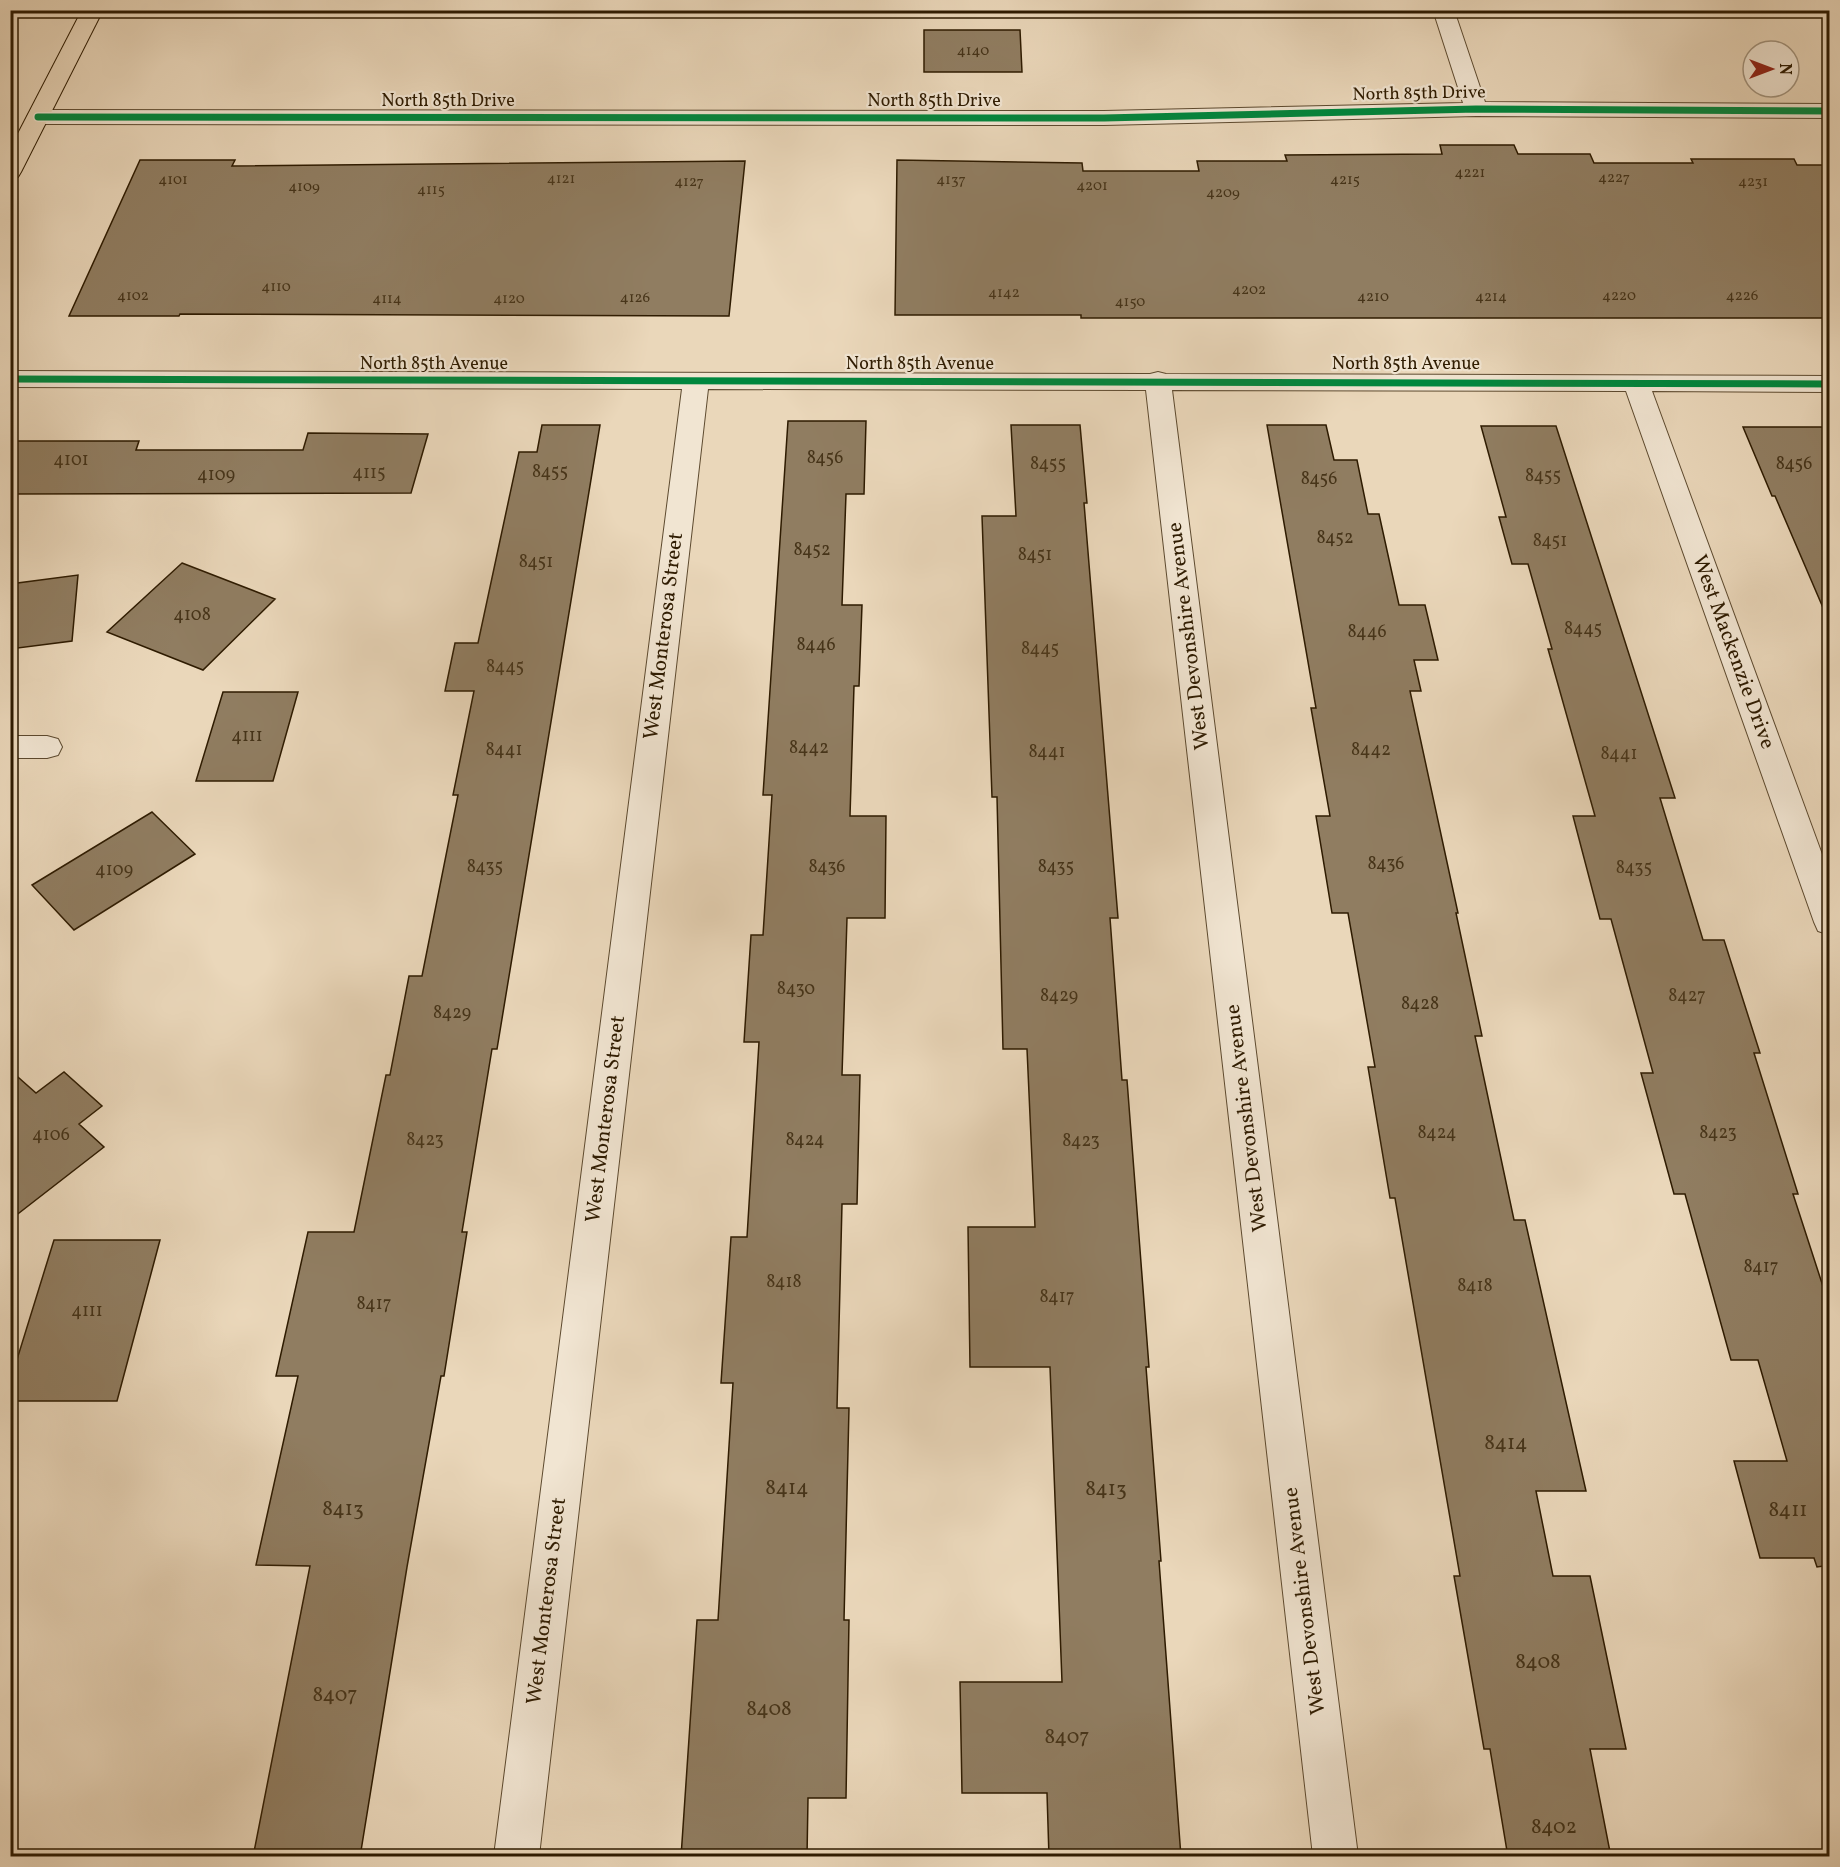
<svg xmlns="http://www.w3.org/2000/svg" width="1840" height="1867" viewBox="0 0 1840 1867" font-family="Vollkorn,serif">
  <rect width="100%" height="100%" fill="#ead7ba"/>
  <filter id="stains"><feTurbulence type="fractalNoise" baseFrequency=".00333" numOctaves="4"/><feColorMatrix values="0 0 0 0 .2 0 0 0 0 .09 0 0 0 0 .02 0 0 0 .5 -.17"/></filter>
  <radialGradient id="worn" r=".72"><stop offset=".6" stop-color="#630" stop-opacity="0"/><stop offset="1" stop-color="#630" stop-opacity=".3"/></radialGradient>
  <path fill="#907d61" stroke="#2e1b01" stroke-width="1.5" d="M 924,30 L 1020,30 L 1022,72 L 924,72 Z
    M 1440,145 L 1514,145 L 1518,154 L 1590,154 L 1594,163 L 1693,163 L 1691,159 L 1794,159 L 1797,165 L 1830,165 L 1830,318 L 1081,318 L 1081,315 L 895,315 L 897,160 L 1082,163 L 1083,171 L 1199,171 L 1197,161 L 1287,161 L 1285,155 L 1442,154 Z
    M 140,160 L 235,160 L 232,166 L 745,161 L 729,316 L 180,314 L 179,316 L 69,316 Z
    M 788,421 L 866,421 L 864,494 L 846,494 L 842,605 L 862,605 L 859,686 L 854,686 L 850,816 L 886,816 L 885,918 L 847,918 L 842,1075 L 860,1075 L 857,1204 L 842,1204 L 837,1408 L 849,1408 L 844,1620 L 849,1620 L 846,1798 L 808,1798 L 807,1857 L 681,1857 L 697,1620 L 718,1620 L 733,1383 L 721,1383 L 731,1237 L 747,1237 L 759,1042 L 744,1042 L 751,935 L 763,935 L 772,795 L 763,795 Z
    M 542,425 L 600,425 L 497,1049 L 492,1049 L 462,1232 L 467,1232 L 444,1376 L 441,1376 L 407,1567 L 360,1857 L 253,1857 L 310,1566 L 256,1565 L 298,1376 L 276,1376 L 308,1232 L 354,1232 L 386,1075 L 390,1075 L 409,976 L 422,976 L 458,795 L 453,795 L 474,691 L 445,691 L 455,643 L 478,643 L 519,452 L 537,452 Z
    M 1011,425 L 1080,425 L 1087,503 L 1084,503 L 1118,918 L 1110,918 L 1122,1080 L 1127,1080 L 1149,1367 L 1146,1367 L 1161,1561 L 1159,1561 L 1181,1857 L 1049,1857 L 1047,1793 L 962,1793 L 960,1682 L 1062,1682 L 1050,1367 L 970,1367 L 968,1227 L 1035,1227 L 1027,1049 L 1003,1049 L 997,797 L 992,797 L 982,516 L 1016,516 Z
    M 1267,425 L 1326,425 L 1334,460 L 1357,460 L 1368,514 L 1379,514 L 1399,605 L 1425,605 L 1438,660 L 1414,660 L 1421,691 L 1410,691 L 1458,913 L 1456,913 L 1482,1036 L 1475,1036 L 1514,1220 L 1525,1220 L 1586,1491 L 1536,1491 L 1553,1576 L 1590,1576 L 1626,1749 L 1590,1749 L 1611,1857 L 1508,1857 L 1490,1749 L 1484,1749 L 1454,1576 L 1460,1576 L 1395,1198 L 1390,1198 L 1368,1067 L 1375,1067 L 1348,913 L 1332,913 L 1316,816 L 1330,816 L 1311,708 L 1316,708 Z
    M 1481,426 L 1556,426 L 1675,798 L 1660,798 L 1703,940 L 1724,940 L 1760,1053 L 1754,1053 L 1798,1194 L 1793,1194 L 1830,1308 L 1830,1565 L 1817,1567 L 1814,1558 L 1760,1558 L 1734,1461 L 1787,1461 L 1758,1360 L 1731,1360 L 1685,1194 L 1674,1194 L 1641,1073 L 1653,1073 L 1611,919 L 1600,919 L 1573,816 L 1595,816 L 1548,649 L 1552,649 L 1528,564 L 1512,564 L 1499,517 L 1506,517 Z
    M 1743,427 L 1830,427 L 1830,624 L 1775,496 L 1772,496 Z
    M 308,433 L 428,434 L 411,493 L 10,494 L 10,441 L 139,441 L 136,450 L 303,450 Z
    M 182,563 L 275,599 L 203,670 L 107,632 Z
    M 78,575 L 72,641 L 10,649 L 10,584 Z
    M 223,692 L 298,692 L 273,781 L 196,781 Z
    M 152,812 L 195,854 L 74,930 L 32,885 Z
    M 10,1070 L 36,1093 L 64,1072 L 102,1106 L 79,1124 L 104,1147 L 10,1220 Z
    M 54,1240 L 160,1240 L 117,1401 L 10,1401 L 10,1382 Z"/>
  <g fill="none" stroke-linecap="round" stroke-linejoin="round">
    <defs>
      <path id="minor" d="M 1433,10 L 1454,10 L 1485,102 L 1830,104 L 1830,118 L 1476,116 L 1104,125 L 38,124 L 30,122 L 27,117 L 30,112 L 38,110 L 1104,111 L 1463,103 Z
        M 10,371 L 1150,374 L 1158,372 L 1166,374 L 1830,376 L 1830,392 L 1652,391 L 1830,876 L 1830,935 L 1818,931 L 1814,922 L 1626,391 L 1172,390 L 1358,1856 L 1313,1856 L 1146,390 L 708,389 L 539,1856 L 494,1856 L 682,389 L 10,387 Z
        M 10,736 L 47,736 L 58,739 L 62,747 L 58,755 L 47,758 L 10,758 Z"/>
      <path id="major" d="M 82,10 L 103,10 L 21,172 L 18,177 L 10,179 L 10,149 Z"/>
    </defs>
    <use href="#minor" stroke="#5d4a2f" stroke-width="2"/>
    <use href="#major" stroke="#2e1b01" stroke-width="2"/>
    <use href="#minor" fill="#f1e5d2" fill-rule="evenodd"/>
    <use href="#major" fill="#ead7ba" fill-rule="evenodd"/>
    <defs>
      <path id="cycleway" d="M 38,117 L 1104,118 L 1476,109 L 1830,111
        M 10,379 L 1830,384"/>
    </defs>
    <use href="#cycleway" stroke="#f1e5d2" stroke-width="10"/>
    <use href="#cycleway" stroke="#00873e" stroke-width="7"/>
  </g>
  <g text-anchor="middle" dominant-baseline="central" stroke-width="4.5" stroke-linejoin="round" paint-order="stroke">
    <g font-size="15" fill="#463419">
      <text x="973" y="51">4140</text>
      <text x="1470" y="173">4221</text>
      <text x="1614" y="178">4227</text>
      <text x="561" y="179">4121</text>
      <text x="173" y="180">4101</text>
      <text x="951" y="180">4137</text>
      <text x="1345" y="180">4215</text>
      <text x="689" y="182">4127</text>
      <text x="1753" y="182">4231</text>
      <text x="1092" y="186">4201</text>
      <text x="304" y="187">4109</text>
      <text x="431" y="190">4115</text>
      <text x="1223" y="193">4209</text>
      <text x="276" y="287">4110</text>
      <text x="1249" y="290">4202</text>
      <text x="1004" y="293">4142</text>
      <text x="133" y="296">4102</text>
      <text x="1619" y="296">4220</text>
      <text x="1742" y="296">4226</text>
      <text x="1373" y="297">4210</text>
      <text x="1491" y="297">4214</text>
      <text x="635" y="298">4126</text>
      <text x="387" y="299">4114</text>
      <text x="509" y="299">4120</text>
      <text x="1130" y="302">4150</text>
    </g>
    <g font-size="18" fill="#2e1b01" stroke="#f1e5d2">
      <text transform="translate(1419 94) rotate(-1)">North 85th Drive</text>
      <text x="448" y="101">North 85th Drive</text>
      <text x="934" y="101">North 85th Drive</text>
      <text x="434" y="364">North 85th Avenue</text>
      <text x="920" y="364">North 85th Avenue</text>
      <text x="1406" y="364">North 85th Avenue</text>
    </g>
    <g font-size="18" fill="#463419">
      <text x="825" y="458">8456</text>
      <text x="71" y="460">4101</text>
      <text x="1048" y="464">8455</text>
      <text x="1794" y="464">8456</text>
      <text x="550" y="472">8455</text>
      <text x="369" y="473">4115</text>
      <text x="216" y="475">4109</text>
      <text x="1543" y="476">8455</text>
      <text x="1319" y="479">8456</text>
      <text x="1335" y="538">8452</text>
      <text x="1550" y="541">8451</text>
      <text x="812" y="550">8452</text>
      <text x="1035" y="555">8451</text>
      <text x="536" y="562">8451</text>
      <text x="192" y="615">4108</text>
      <text x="1583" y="629">8445</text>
      <text x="1367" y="632">8446</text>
      <text x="816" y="645">8446</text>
      <text x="1040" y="649">8445</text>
      <text x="505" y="667">8445</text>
      <text x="247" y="736">4111</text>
      <text x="809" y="748">8442</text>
      <text x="504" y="750">8441</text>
      <text x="1371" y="750">8442</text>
      <text x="1047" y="752">8441</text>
      <text x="1619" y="754">8441</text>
      <text x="1386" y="864">8436</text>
      <text x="485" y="867">8435</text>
      <text x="827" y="867">8436</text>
      <text x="1056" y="867">8435</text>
      <text x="1634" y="868">8435</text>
      <text x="114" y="870">4109</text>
      <text x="796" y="989">8430</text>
      <text x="1059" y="996">8429</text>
      <text x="1687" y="996">8427</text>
      <text x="1420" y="1004">8428</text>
      <text x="452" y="1013">8429</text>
      <text x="1437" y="1133">8424</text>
      <text x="1718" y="1133">8423</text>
      <text x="51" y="1135">4106</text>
      <text x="425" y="1140">8423</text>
      <text x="805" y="1140">8424</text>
      <text x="1081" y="1141">8423</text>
      <text x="1761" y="1267">8417</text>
      <text x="784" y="1282">8418</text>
      <text x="1475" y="1286">8418</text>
      <text x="1057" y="1297">8417</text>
      <text x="374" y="1304">8417</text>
      <text x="87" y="1311">4111</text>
    </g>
    <g font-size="21" fill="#2e1b01" stroke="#f1e5d2">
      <text transform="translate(664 636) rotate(-83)">West Monterosa Street</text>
      <text transform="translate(1189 636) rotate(-97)">West Devonshire Avenue</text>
      <text transform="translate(1733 652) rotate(70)">West Mackenzie Drive</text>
      <text transform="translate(1247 1118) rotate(-97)">West Devonshire Avenue</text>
      <text transform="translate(606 1119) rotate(-83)">West Monterosa Street</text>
      <text transform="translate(547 1601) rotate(-83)">West Monterosa Street</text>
      <text transform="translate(1305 1601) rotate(-97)">West Devonshire Avenue</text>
    </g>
    <g font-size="21" fill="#463419">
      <text x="1506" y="1443">8414</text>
      <text x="787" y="1488">8414</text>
      <text x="1106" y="1489">8413</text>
      <text x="343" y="1509">8413</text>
      <text x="1788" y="1510">8411</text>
      <text x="1538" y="1662">8408</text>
      <text x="335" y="1695">8407</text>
      <text x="769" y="1709">8408</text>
      <text x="1067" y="1737">8407</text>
      <text x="1554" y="1827">8402</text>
    </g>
  </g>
  <rect width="1840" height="1867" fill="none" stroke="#ead7ba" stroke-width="36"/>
  <rect x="12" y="12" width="1816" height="1843" fill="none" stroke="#2e1b01" stroke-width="3"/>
  <rect x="18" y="18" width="1804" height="1831" fill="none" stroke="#2e1b01" stroke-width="1.5"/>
  <g transform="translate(1771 69) rotate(90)"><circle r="28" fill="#f1e5d2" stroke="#a3947e" stroke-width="1.5"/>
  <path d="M0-4.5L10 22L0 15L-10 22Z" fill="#8f2418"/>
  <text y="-9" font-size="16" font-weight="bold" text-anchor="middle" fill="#2e1b01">N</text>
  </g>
  <rect width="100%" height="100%" filter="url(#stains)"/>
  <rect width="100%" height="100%" fill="url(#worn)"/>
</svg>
